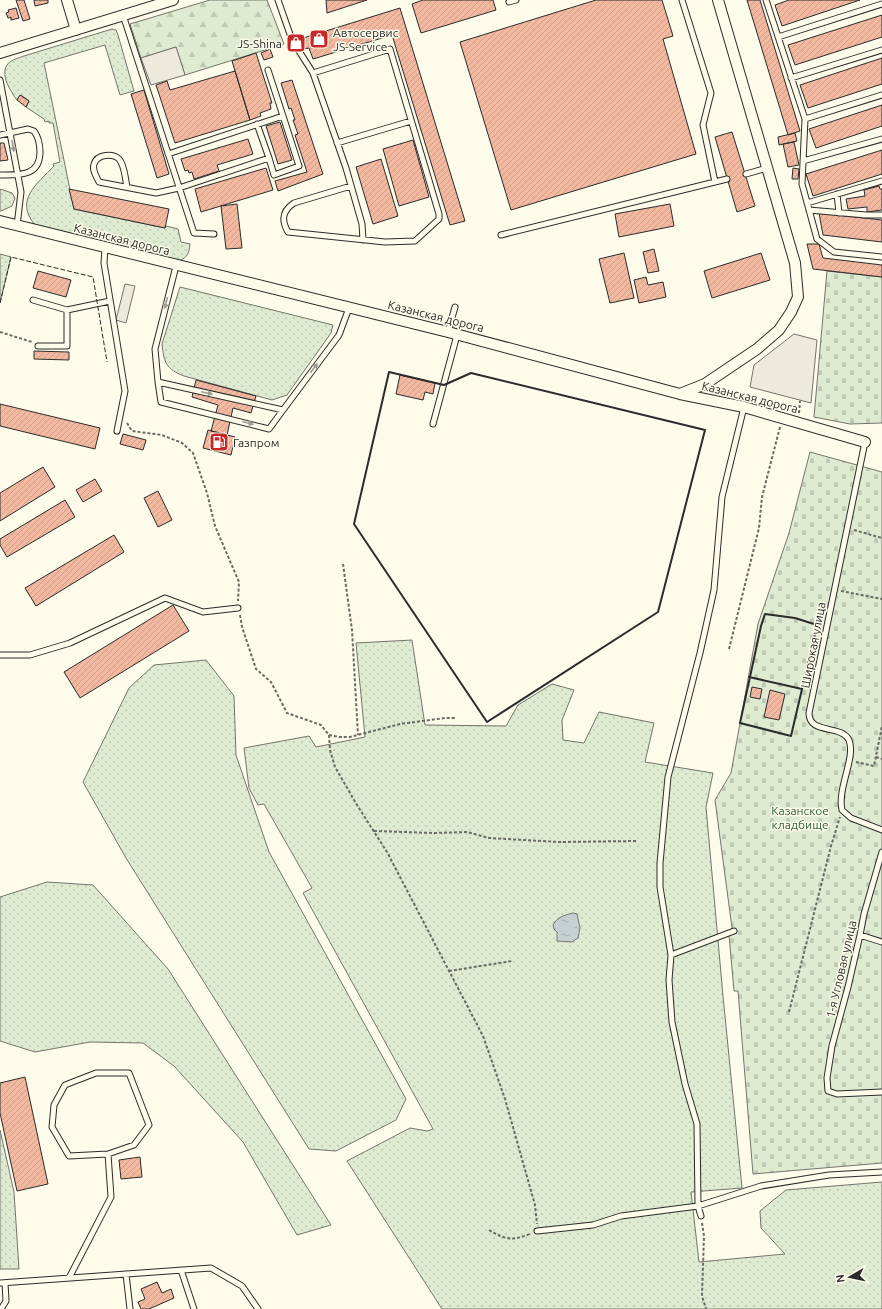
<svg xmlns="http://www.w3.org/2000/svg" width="882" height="1309" viewBox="0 0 882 1309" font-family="Ubuntu,sans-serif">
  <defs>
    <pattern id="grass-dots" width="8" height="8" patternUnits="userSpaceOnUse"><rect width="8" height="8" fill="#deebd1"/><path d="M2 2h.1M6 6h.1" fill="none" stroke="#bfcab4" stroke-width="1.8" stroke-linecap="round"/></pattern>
    <pattern id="forest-firs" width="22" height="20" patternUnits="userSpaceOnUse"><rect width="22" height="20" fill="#deebd1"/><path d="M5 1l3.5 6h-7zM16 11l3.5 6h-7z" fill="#bfcab4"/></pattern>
    <pattern id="cemetery-stones" width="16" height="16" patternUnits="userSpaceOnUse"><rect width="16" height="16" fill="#deebd1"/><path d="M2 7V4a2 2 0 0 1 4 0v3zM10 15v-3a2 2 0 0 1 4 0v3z" fill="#bfcab4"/></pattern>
    <pattern id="water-ripples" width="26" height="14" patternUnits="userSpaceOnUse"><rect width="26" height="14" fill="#c7d0d0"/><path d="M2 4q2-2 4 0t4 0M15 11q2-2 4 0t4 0" fill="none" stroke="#abb3b3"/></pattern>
    <pattern id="building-hatch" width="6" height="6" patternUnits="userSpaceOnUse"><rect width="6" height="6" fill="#f2b8a0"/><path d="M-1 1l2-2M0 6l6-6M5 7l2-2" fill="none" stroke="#d09e8a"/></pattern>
  </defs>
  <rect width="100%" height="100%" fill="#fdfbea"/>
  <path fill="url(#grass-dots)" stroke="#74746e" d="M 112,29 L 116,30 L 118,35 L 134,91 L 120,95 L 105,45 L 44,63 L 74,209 L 165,228 L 166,226 L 178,229 L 181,242 L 190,244 C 189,253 188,257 179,261 L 35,225 C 14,200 37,184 54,166 L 53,164 L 60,162 L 53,123 L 49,123 L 49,121 L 45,122 L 44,119 L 26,107 L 29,101 L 21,95 L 17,100 C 11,92 0,75 7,65 C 10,60 19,58 24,56 Z
    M 0,189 L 12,193 L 15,198 L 12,206 L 1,211 L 0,211 Z
    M 0,254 L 11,257 L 0,303 Z
    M 180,287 L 333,325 L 331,333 L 287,395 L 272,400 L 184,376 C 166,369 164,363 162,344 Z
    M 412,640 L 425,725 L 506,726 L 518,705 L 552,684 L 574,690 L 562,720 L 563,740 L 584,743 L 599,712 L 654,723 L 645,762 L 713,773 L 706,807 L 723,996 L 742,1188 L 691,1192 L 699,1262 L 785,1254 L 761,1228 L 760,1211 L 786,1190 L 882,1182 L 882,1309 L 442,1309 L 347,1161 L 410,1128 L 427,1131 L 433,1129 L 303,893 L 312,888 L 264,804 L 258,805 L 249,788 L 244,748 L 309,736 L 316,747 L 365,737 L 356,643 Z
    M 206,660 L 234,696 L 236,755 L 269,852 L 406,1099 L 396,1120 L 336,1151 L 309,1149 L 126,858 L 83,782 L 129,688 L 154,665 Z
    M 47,882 L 93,885 L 168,969 L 331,1225 L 297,1235 L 243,1142 L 174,1066 L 143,1043 L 90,1042 L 35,1052 L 0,1041 L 0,897 Z
    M 0,1130 L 14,1192 L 19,1269 L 0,1269 Z"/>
  <path fill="url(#forest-firs)" stroke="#74746e" d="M 210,0 L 267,0 L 284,44 L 185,75 L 176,47 L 141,58 L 130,24 Z"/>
  <path fill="url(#cemetery-stones)" stroke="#74746e" d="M 827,271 L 882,277 L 882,423 L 850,424 L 814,417 Z
    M 810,452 L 882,472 L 882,1163 L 753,1174 L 738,991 L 734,991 L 729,935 L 732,928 L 715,800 L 731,773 L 758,624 L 789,533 Z"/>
  <path fill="#eceadb" stroke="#74746e" d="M 176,47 L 185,75 L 151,85 L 141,58 Z
    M 125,284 L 135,286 L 126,323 L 116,320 Z
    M 794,334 L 817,340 L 811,403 L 750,387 L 754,365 Z"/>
  <path fill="url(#water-ripples)" stroke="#74746e" d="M 573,913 L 577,914 L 580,928 L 578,938 L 572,942 L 557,941 L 557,932 L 554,929 L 553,925 C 557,917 565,915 573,913 Z"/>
  <path fill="url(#building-hatch)" stroke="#2b2b2b" d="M 16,0 L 24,0 L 30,19 L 23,21 Z
    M 34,0 L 48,0 L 48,3 L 35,6 Z
    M 326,0 L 367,0 L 327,13 Z
    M 423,0 L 493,0 L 496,10 L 421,33 L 412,4 Z
    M 596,0 L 662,0 L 673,36 L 663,39 L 696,154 L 511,210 L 460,42 Z
    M 747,0 L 760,0 L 800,131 L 788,135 Z
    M 789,0 L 860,0 L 782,26 L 775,5 Z
    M 16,8 L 19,18 L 11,20 L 11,17 L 8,18 L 6,13 L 9,12 L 8,10 Z
    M 400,8 L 465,221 L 450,225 L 392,35 L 313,59 L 309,48 L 303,49 L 300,39 Z
    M 882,15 L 882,37 L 795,65 L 788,45 Z
    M 270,49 L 273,57 L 264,60 L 261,53 Z
    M 256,53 L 272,103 L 270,103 L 271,109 L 260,113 L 261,116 L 250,120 L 232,61 Z
    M 882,58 L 882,84 L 808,108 L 800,85 Z
    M 235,71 L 250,120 L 175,143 L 156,85 L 167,81 L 170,90 Z
    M 292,80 L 323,174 L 278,191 L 275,181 L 307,172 L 295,135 L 298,134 L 293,120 L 295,120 L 291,108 L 289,109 L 281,83 Z
    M 144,90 L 169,174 L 157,178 L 131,94 Z
    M 20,95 L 29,101 L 26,107 L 17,100 Z
    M 882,105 L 882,126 L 816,148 L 809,129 Z
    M 280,122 L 292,160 L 278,164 L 266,126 Z
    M 732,132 L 755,206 L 737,212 L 715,137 Z
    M 795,133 L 797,141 L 779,145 L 778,137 Z
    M 248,139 L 253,154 L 217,165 L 219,171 L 194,179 L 192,172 L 189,173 L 188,170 L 185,171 L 181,159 Z
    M 413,140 L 429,197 L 399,206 L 383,149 Z
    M 794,142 L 799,165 L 788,167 L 783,144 Z
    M 0,143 L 4,143 L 8,160 L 0,161 Z
    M 882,150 L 882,174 L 813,196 L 806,174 Z
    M 381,159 L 398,216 L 373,224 L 356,167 Z
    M 266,168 L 273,190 L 201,212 L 195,189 Z
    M 793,168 L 799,169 L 798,179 L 792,179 Z
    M 879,186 L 880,189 L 882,189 L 882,210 L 867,212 L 867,207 L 848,209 L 846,199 L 865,196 L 864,190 Z
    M 69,189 L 169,209 L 165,228 L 74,209 Z
    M 237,204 L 242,248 L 226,249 L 221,206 Z
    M 670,204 L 674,226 L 619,237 L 615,214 Z
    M 819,213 L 882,220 L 882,242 L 823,235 Z
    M 807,244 L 819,244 L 823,258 L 882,265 L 882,277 L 813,269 Z
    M 654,249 L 659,271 L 648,273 L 643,252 Z
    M 624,253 L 634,298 L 610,303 L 599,259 Z
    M 761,253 L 770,280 L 712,298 L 704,271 Z
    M 38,271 L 71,280 L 66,297 L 33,288 Z
    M 646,277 L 648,285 L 663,282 L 666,297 L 639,303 L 634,280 Z
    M 34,351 L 69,352 L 69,360 L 34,359 Z
    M 400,375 L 435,383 L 433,394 L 425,392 L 423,400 L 396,394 Z
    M 196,380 L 256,396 L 251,413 L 233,408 L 227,435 L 211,431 L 218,405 L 192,397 Z
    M 0,404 L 100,428 L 95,449 L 0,426 Z
    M 208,430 L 235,437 L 231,455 L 203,448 Z
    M 123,434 L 146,440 L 143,450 L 120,444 Z
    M 43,467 L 55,487 L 0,521 L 0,493 Z
    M 95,479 L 102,491 L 83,502 L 76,490 Z
    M 158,491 L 172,520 L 158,527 L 144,498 Z
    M 65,500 L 75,517 L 7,557 L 0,545 L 0,539 Z
    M 114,535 L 124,552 L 36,606 L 25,588 Z
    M 173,605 L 189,631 L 80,698 L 64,672 Z
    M 752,687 L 762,689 L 760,699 L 750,697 Z
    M 770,690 L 785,694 L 779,720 L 764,717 Z
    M 25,1077 L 48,1184 L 17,1191 L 0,1113 L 0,1083 Z
    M 140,1157 L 142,1177 L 121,1179 L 119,1160 Z
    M 157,1282 L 162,1293 L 171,1289 L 174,1298 L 149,1309 L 141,1309 L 138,1302 L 145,1299 L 141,1289 Z"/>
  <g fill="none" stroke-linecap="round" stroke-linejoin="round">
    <defs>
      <path id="service" d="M 278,0 L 292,40 L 313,73 L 346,168 L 362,224 L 363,240
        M 682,0 L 711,93 L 703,125 L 715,182
        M 766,0 L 805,119 L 802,184 L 817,239 L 834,252 L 882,257
        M 509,2 L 516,0
        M 123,15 L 194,233 L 214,234
        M 778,37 L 882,4
        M 268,70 L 283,116
        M 313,73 L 390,49 L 439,214 L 439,219 L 415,241 L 385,242 L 288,232 C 281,220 282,211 294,203 L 351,186
        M 791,78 L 882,50
        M 0,80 L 21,192 L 17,226
        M 805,119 L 882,95
        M 257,124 L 269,158
        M 0,135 L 28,129 L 34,131 C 39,138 40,144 40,152 C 40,177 18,175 0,175
        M 337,143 L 411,121
        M 803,161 L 882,139
        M 746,174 L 767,168
        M 127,187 C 125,178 125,166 119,159 C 113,153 97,154 94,164 C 92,170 96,176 99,182 L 156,193 L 179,188 L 269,158 L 274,175 L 299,166 L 283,116 L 168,154
        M 837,194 L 839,213
        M 807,203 L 882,181
        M 809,210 L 866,215 L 882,215
        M 501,235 L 727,179
        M 105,248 L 104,263 L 125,391 L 117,431
        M 176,266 L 155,349 L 158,382 L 283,410 L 339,335 L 349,308
        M 33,300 L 67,310 L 110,301
        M 448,332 L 455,307
        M 38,346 L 67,346 L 67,310
        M 158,382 L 161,402 L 269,429 L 283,410
        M 433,424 L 457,335
        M 865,442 L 809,713 C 809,735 841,724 849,740 C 856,758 837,788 842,810 L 851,818 L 882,830
        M 0,655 L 30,655 L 70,643 L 165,598 L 203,612 L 238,608
        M 882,852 L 864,914 L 860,935 L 848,987 L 832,1046 L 827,1078 L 828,1091 L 837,1094 L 882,1092
        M 860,935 L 882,942
        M 671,955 L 734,931
        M 96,1073 L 129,1073 L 149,1125 L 134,1145 L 108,1154 L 69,1156 L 52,1127 L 54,1105 L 65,1085 Z
        M 701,1216 L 698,1206 L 697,1124 L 685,1084 L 672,1022 L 669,980 L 671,955 L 660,887 L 660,863 L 668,777 L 700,653 L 714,590 L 722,497 L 744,407
        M 537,1231 L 593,1225 L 621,1216 L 698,1206 L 761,1186 L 829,1175 L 882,1172
        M 181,1270 L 194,1309
        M 126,1274 L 130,1309
        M 69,1278 L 111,1197 L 108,1154
        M 0,1283 L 211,1268 L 242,1286 L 258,1309
        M 1,1309 L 6,1301 L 5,1283"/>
      <path id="minor" d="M 67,0 L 76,30
        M 0,53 L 173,0
        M 0,221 L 448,332 L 680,394 L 744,407 L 865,442
        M 680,394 L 705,384 L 757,349 L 779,330 L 791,312 L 798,297 L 795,263 L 718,0"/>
    </defs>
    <use href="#service" stroke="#2b2b2b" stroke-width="7"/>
    <use href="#minor" stroke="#2b2b2b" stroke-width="12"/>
    <path stroke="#6a6964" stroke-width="2" stroke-dasharray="3 2" stroke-linecap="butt" d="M 0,332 L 32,342
      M 799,413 L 800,401
      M 127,423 L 132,431 L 162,435 L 182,443 L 193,453 L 207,493 L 215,526 L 239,582 L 238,601
      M 854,530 L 882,538
      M 343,564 L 352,630 L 358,735
      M 841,591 L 882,599
      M 240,615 L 242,627 L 256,669 L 271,682 L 287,713 L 321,725 L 329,735 L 339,737 L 350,737 L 400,724 L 445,718 L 455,718
      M 729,649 L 759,528 L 762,497 L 780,427
      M 329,735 L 330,750 L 335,767 L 357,805 L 387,852 L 483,1036 L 505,1099 L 535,1205 L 537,1224
      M 876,757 L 882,759
      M 856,762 L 874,766 L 882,726
      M 374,831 L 433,833 L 467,832 L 489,838 L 559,842 L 637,841
      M 449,971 L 512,961
      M 789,1012 L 831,846 L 840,817
      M 702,1223 L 704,1236 L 702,1296 L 706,1309
      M 489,1230 C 506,1240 512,1241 530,1234"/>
    <use href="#service" stroke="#fdfbea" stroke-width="5"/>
    <use href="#minor" stroke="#fdfbea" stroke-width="10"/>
    <path stroke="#2b2b2b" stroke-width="1" stroke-dasharray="5 2" stroke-linecap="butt" d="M 0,303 L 11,257 L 93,277 L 107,362"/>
    <path stroke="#2b2b2b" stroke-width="2" d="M 389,372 L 444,385 L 471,373 L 705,430 L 658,612 L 487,722 L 354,524 Z
      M 765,614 L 795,618 L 817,625 L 791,736 L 740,723 L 761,626 Z
      M 749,677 L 802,689"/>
  </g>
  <defs><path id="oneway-solid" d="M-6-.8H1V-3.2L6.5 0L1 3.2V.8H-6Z"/></defs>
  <g fill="#9e9d94">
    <use href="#oneway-solid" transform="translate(13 146) rotate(80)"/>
    <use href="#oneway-solid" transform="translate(166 303) rotate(104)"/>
    <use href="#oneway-solid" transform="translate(314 368) rotate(-53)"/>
    <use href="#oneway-solid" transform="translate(207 393) rotate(12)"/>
    <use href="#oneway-solid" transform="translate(248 423) rotate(14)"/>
  </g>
  <defs>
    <symbol id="shop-square" viewBox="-11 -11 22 22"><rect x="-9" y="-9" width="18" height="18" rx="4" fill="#c62828" stroke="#fdfbea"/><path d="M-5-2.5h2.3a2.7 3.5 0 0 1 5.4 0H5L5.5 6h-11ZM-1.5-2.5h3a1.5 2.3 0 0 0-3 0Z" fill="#fff"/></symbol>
    <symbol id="fuel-square" viewBox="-11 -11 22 22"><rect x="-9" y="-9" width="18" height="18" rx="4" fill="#c62828" stroke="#fdfbea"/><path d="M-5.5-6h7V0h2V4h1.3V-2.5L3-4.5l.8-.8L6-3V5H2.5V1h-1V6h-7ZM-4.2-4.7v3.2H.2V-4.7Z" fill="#fff"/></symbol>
  </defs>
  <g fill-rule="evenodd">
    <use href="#shop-square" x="308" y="28" width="22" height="22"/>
    <use href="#shop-square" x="285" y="32" width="22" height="22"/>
    <use href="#fuel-square" x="208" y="431" width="22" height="22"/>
  </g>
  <g text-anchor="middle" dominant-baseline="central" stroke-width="3" stroke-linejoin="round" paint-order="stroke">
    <g font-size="12" fill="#2b2b2b" stroke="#fdfbea" text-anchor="start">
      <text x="333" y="32">Автосервис<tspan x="333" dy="14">JS-Service</tspan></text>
      <text x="282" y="43" text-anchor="end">JS-Shina</text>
      <text x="233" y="442">Газпром</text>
    </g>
    <g font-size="12" fill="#2b2b2b" stroke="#fdfbea">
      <text transform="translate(122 239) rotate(14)">Казанская дорога</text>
      <text transform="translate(436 316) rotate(14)">Казанская дорога</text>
      <text transform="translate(750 397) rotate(14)">Казанская дорога</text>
      <text transform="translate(813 645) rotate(-79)">Широкая улица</text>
      <text transform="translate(841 969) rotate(-77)">1-я Угловая улица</text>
    </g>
    <g font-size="12" fill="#34623c" stroke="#fdfbea">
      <text x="800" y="810">Казанское<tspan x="800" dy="14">кладбище</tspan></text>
    </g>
  </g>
  <g transform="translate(850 1277) rotate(261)" stroke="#fdfbea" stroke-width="3" paint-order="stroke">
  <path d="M0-3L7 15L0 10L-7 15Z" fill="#2b2b2b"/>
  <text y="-6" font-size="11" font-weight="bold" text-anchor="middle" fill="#2b2b2b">N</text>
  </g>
</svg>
